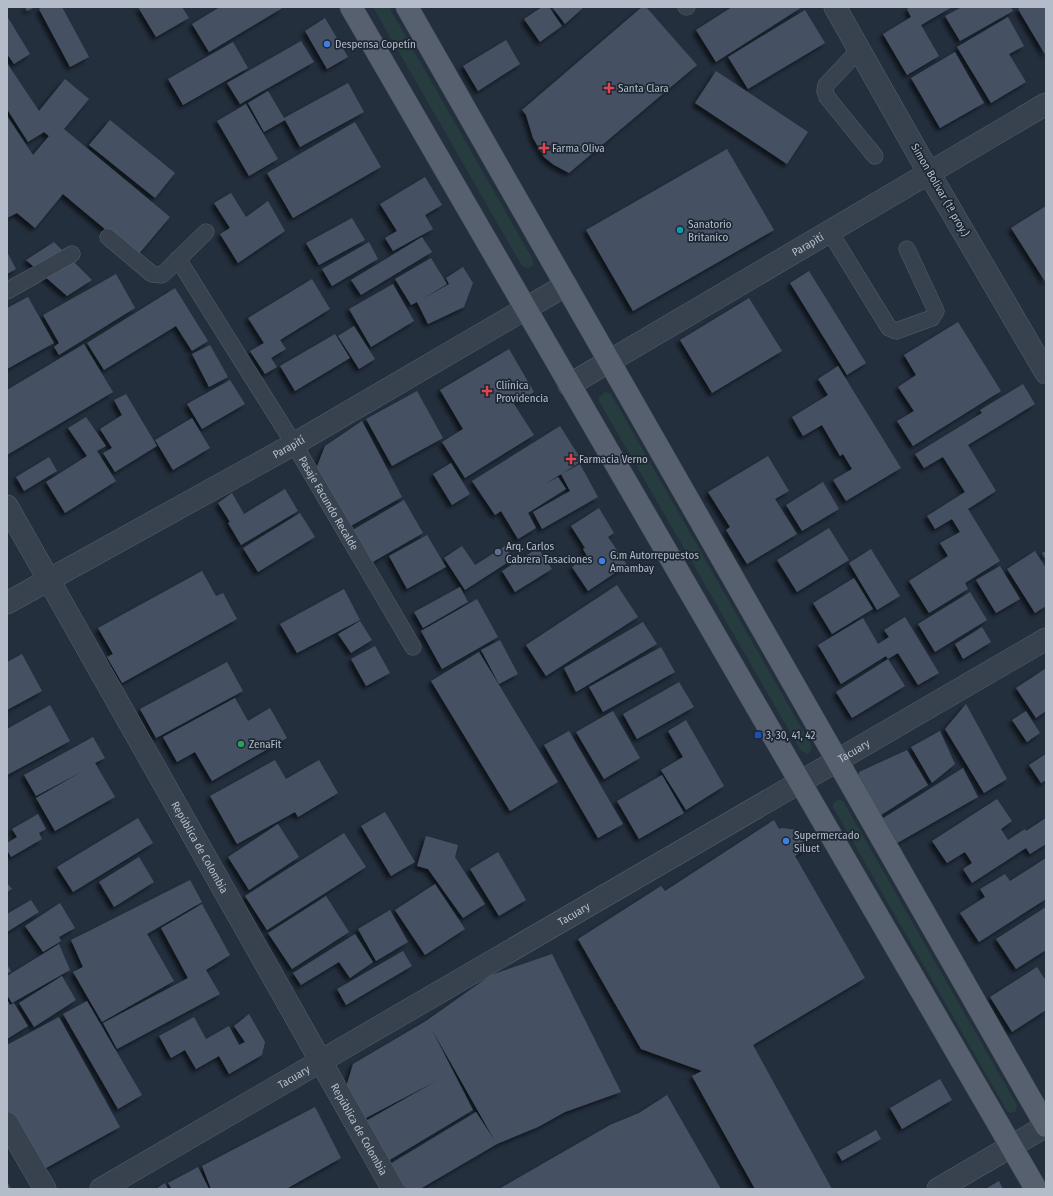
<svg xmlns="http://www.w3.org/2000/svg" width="1053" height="1196" viewBox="0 0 1053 1196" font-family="'Fira Sans Condensed',sans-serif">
  <defs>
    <filter id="shadow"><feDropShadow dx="-3.5" dy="3.5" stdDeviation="2" flood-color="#0009"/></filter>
  </defs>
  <rect width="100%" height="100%" fill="#242f3e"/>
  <path fill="#263c3f" d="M 373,7 L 389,7 L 533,260 C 534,264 533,266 529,268 L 522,266 Z
    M 605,392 L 611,394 L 811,745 C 812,749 812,751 808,754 L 801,751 L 599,401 L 599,397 Z
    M 838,799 L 843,801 L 1017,1105 L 1016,1111 L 1010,1113 L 1007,1111 L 833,807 L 833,804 Z"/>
  <path fill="#455162" filter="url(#shadow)" d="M 25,7 L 35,7 L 27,11 Z
    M 43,7 L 62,7 L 89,57 L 70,67 L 39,9 Z
    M 138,7 L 182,7 L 189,18 L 156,37 Z
    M 220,7 L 284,7 L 209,52 L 192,24 Z
    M 542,7 L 549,7 L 562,26 L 540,42 L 524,19 Z
    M 552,7 L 584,7 L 565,24 Z
    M 642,7 L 646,7 L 697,65 L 569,173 L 554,165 L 544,157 L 533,138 L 526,115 L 522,110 Z
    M 732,7 L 802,7 L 716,62 L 696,30 Z
    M 911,7 L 952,7 L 921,25 L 939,56 L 907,75 L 883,34 L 911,17 L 907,9 Z
    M 962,7 L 1011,7 L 1013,11 L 960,41 L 945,16 Z
    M 1021,7 L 1046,7 L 1046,56 L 1018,9 Z
    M 805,10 L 825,43 L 748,89 L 728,57 Z
    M 7,16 L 30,54 L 14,64 L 7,54 Z
    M 1008,17 L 1024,46 L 1009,54 L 1026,82 L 991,103 L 957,47 Z
    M 325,18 L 348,57 L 327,69 L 305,31 Z
    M 506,40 L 520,64 L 478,91 L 463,66 Z
    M 301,41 L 314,62 L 240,104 L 227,83 Z
    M 233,42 L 248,68 L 183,105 L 168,79 Z
    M 955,52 L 984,103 L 940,128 L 911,78 Z
    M 7,63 L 39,111 L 65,79 L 89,99 L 64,129 L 170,217 L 137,256 L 63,194 L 35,228 L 17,213 L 7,218 L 7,116 L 33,155 L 49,136 L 44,132 L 28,142 L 7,109 Z
    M 716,71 L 808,132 L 787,164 L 695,103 Z
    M 348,83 L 364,112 L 300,147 L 285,120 L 264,132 L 248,103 L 268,91 L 284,118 Z
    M 246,104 L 278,159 L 249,176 L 217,121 Z
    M 110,120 L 175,173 L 155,198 L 89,145 Z
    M 355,122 L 381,167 L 293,218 L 267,173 Z
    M 727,149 L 774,230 L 633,311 L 586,230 Z
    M 425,177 L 442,205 L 425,215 L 433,229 L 393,251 L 385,238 L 397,231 L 380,204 Z
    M 231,193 L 246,217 L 268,201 L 285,231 L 238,263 L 220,234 L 230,228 L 214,203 Z
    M 1046,206 L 1046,283 L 1011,228 Z
    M 352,218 L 365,240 L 319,265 L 306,243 Z
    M 422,237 L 432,252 L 361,295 L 351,280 Z
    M 54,242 L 92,280 L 67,296 L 26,260 Z
    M 369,242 L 378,259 L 332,286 L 322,269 Z
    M 7,252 L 16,269 L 7,274 Z
    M 431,258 L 447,284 L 421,300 L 449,284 L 446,278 L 463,267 L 473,283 L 464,307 L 428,324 L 417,302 L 411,305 L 395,279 Z
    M 809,271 L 866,363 L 847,375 L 790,283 Z
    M 116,274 L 135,308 L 59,355 L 54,347 L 59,343 L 43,315 Z
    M 312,279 L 330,309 L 280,340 L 286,349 L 271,358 L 277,367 L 265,374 L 250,351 L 264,343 L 248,318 Z
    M 393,284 L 414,321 L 371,347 L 349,309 Z
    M 175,288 L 208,341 L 192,351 L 176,326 L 104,370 L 87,343 Z
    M 28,297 L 54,343 L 7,369 L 7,308 Z
    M 749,298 L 782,351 L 712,393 L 680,340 Z
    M 958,322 L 1001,391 L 913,446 L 897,421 L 914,411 L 898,387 L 916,375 L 904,355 Z
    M 354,326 L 375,359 L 359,369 L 338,336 Z
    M 335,334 L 350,358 L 295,391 L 280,366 Z
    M 84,344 L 113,392 L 7,455 L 7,390 Z
    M 210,345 L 228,377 L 209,387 L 192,354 Z
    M 509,349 L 534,392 L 514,404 L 534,435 L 465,478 L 442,442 L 463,429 L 440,390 Z
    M 838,366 L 901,468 L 846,501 L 833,480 L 852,469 L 843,454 L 840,456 L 822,425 L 803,436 L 792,417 L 828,395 L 818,379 Z
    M 230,380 L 245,404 L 202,429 L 187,404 Z
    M 1023,384 L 1035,404 L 968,445 L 996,491 L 968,509 L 1000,561 L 965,583 L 968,589 L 929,613 L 909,581 L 948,556 L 940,543 L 960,532 L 952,519 L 935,529 L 927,516 L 965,492 L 943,457 L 924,468 L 915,454 L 982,413 L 980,410 Z
    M 417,391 L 443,438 L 392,466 L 366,419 Z
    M 126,394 L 157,446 L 115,472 L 103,453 L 112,448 L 100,429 L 122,415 L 114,400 Z
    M 86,417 L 106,446 L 97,451 L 116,481 L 65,513 L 46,482 L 87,456 L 68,428 Z
    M 192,418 L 210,448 L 173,470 L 155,440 Z
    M 362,421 L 402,497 L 349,527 L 316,469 L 325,446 Z
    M 560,426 L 582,461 L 545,484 L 558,477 L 566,489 L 528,513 L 536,528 L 518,539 L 501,511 L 495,515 L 472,481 Z
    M 768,456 L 789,491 L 775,499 L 797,534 L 747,564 L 726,530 L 730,527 L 708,492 Z
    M 49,457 L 57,471 L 24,491 L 16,477 Z
    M 451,463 L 470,494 L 452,505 L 433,474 Z
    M 580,464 L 598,497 L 542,529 L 533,512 L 570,491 L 561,474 Z
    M 823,482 L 839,509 L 802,531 L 786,505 Z
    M 285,489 L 298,511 L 241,545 L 228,523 L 230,522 L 218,503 L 232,493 L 244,514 Z
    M 404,500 L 423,533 L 371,563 L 351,531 Z
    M 599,508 L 614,533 L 608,537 L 627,565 L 588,591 L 572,567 L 587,556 L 583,549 L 585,548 L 571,526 Z
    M 300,513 L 315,537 L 258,572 L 243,548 Z
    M 829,528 L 849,560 L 797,592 L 777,560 Z
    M 427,535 L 446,567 L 407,589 L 389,556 Z
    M 462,546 L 475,565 L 505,546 L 513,559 L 465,590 L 444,558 Z
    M 538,548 L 552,569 L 515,592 L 502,571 Z
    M 871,549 L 900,596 L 877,610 L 849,563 Z
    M 1035,551 L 1046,568 L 1046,606 L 1035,613 L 1007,569 Z
    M 1046,551 L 1046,560 L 1042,553 Z
    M 1000,566 L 1020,599 L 996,613 L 976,580 Z
    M 202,571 L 216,596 L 223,593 L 237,619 L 122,683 L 107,657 L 113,654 L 98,628 Z
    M 854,578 L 873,609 L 832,634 L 813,603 Z
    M 617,585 L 638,617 L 546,676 L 526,645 Z
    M 460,587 L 468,602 L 423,628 L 414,612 Z
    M 344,589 L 360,620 L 297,653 L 280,624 Z
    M 970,592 L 987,620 L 935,652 L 918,624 Z
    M 477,599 L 498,637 L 442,669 L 421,631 Z
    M 905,617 L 939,673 L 918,685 L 898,653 L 888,659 L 886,656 L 841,684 L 818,645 L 863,618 L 878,644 L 889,637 L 884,630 Z
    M 360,621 L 372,640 L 351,653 L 338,634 Z
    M 643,622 L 657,644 L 576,692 L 564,668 Z
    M 982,627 L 991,642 L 963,659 L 955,644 Z
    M 500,640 L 518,674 L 499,684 L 481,650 Z
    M 375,646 L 390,673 L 366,686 L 351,659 Z
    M 661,647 L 675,672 L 603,712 L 589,687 Z
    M 479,652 L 558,782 L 510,811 L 431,681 Z
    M 22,654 L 42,691 L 7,710 L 7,662 Z
    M 888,659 L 905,686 L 852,718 L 836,692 Z
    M 227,662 L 243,691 L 156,738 L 140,709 Z
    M 1045,669 L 1046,671 L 1046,711 L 1036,718 L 1016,688 Z
    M 679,682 L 694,707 L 637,739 L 623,714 Z
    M 235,698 L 248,721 L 270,708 L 287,738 L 212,781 L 195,752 L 177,762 L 163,737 Z
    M 966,704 L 1007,779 L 984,793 L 945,729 Z
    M 50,705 L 70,741 L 7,775 L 7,729 Z
    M 613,711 L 640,758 L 604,779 L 576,732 Z
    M 1026,711 L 1040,733 L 1027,742 L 1012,720 Z
    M 686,720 L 724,786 L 686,810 L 661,770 L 683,757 L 668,731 Z
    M 569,731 L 623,824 L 598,838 L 544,745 Z
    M 940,731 L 955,764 L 932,783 L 911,747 Z
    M 93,737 L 105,758 L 95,763 L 115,797 L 55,831 L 36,798 L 83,771 L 36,796 L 24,775 Z
    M 907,750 L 928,785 L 878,817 L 857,785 L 859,772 Z
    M 1046,754 L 1046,780 L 1041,783 L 1029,765 Z
    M 275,760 L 286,779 L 319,760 L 338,793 L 298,817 L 295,812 L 237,844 L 210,796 Z
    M 963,768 L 978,797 L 892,846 L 877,822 Z
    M 662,775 L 684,813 L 639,839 L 617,801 Z
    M 997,799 L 1012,821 L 1001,829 L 1008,840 L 1025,829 L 1026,831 L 1046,818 L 1046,844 L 1030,854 L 1026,848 L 972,883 L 963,869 L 972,863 L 965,852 L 947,863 L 932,841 Z
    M 385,812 L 415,862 L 391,876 L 361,826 Z
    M 38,814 L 46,829 L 39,833 L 42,839 L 11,857 L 7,850 L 7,843 L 17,837 L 12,829 Z
    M 138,818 L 153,843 L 73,892 L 57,867 Z
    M 774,820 L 779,829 L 782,828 L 797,830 L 807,848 L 795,856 L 865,978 L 753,1045 L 832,1189 L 755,1189 L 692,1076 L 702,1071 L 641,1049 L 578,939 L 661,886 L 665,891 Z
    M 278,824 L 299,857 L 249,890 L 228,857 Z
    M 344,833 L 366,867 L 267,930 L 245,896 Z
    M 426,836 L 458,845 L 455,857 L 485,904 L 463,918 L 428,869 L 417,866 Z
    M 498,852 L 526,900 L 499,916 L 470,869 Z
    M 139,857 L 154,882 L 114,907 L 99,882 Z
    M 1046,858 L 1046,899 L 979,942 L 960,913 L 985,897 L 980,889 L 1005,874 L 1010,881 Z
    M 190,880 L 202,902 L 147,934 L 174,981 L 102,1022 L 73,972 L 83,967 L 71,940 Z
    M 7,883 L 12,889 L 7,892 Z
    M 435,884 L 465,929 L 425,955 L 395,910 Z
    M 326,896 L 349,932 L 292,969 L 268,933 Z
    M 31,900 L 39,912 L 7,932 L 7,914 Z
    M 60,903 L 75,928 L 59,937 L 61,941 L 43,952 L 25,926 Z
    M 202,904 L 230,955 L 206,970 L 220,994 L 117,1049 L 103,1023 L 188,978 L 161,928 Z
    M 1046,907 L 1046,950 L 1016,969 L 996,939 Z
    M 390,910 L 408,942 L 376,961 L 358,929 Z
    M 355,934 L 373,962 L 350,978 L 339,962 L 301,985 L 293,973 Z
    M 59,944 L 70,970 L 12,1003 L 7,995 L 7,976 Z
    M 403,951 L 412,966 L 346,1005 L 337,989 Z
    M 552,954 L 621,1092 L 565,1112 L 538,1127 L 497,1144 L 420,1189 L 406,1189 L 390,1164 L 476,1112 L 495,1141 L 431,1028 L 473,1110 L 388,1161 L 364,1122 L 438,1080 L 364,1119 L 346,1087 L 353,1064 L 426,1021 L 491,975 Z
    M 7,965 L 11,971 L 7,974 Z
    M 1037,967 L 1046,981 L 1046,1010 L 1012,1032 L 990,997 Z
    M 62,976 L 76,1000 L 34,1027 L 19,1003 Z
    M 7,999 L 10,1005 L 14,1003 L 28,1026 L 7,1039 Z
    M 87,1001 L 142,1095 L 118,1109 L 63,1014 Z
    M 249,1014 L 265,1042 L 262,1055 L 229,1074 L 219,1056 L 196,1069 L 185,1050 L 171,1058 L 159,1036 L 194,1017 L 206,1039 L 229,1026 L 239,1045 L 245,1042 L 234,1026 Z
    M 59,1017 L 120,1127 L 37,1173 L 7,1118 L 7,1045 Z
    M 940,1079 L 952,1100 L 902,1129 L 890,1108 Z
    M 667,1095 L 721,1189 L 499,1189 L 610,1125 L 639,1113 Z
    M 315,1107 L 341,1158 L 286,1189 L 211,1189 L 202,1166 Z
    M 876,1130 L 881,1139 L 842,1161 L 837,1152 Z
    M 198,1167 L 209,1189 L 172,1189 L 168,1183 Z
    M 7,1181 L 11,1189 L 7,1189 Z
    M 999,1181 L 1003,1189 L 985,1189 Z
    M 165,1183 L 168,1189 L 156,1189 Z"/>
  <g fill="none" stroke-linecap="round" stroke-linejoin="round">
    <defs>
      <g id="service">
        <path d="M 686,7 L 687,7"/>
        <path d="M 859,50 L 826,85 L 825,91 L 827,97 L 861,139 L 875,156"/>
        <path d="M 830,232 L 889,328 L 896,331 L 932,318 L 936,311 L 907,249"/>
        <path d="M 108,237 L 152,274 L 162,275 L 206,232"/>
        <path id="s1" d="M 178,259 L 294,444 L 413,647"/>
        <path d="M 7,291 L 72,254"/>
      </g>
      <g id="minor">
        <path d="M 835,7 L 929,173 L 1046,373"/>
        <path id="s2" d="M 569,385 L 1046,104"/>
        <path id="s3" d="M 7,506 L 393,1189"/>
        <path id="s4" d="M 7,603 L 294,444 L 566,285"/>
        <path d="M 7,1123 L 45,1189"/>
        <path id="s5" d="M 101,1189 L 1046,639"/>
        <path d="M 938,1189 L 1046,1126"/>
      </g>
      <path id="primary" d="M 351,7 L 1036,1189
        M 407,7 L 1046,1126"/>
    </defs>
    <use href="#service" stroke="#565f6c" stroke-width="17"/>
    <use href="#minor" stroke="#565f6c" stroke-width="23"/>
    <use href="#primary" stroke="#414a57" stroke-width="23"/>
    <use href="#service" stroke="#38414e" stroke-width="16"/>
    <use href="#minor" stroke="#38414e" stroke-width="22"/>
    <use href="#primary" stroke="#56606e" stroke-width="22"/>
  </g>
  <g fill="#3f7fe0" stroke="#1d2633" stroke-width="1.5">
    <circle cx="327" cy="44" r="4"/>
    <circle cx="602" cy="561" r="4"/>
    <circle cx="786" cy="841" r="4"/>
  </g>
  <g fill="#e0444e" stroke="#1d2633" stroke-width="1.5">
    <path d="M607 82h4v4h4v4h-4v4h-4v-4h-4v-4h4z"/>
    <path d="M542 142h4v4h4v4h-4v4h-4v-4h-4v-4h4z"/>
    <path d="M485 385h4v4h4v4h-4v4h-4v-4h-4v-4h4z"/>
    <path d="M569 453h4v4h4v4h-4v4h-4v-4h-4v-4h4z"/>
  </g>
  <circle fill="#0f9aa8" stroke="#1d2633" stroke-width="1.5" cx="680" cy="230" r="4"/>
  <circle fill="#5c6f8a" stroke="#1d2633" stroke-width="1.5" cx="498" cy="552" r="4"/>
  <rect fill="#1a4fb4" stroke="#1d2633" stroke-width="1.5" x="754" y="731" width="8" height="8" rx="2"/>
  <circle fill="#2e9e5b" stroke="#1d2633" stroke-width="1.5" cx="241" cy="744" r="4"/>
  <g text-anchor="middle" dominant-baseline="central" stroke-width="3.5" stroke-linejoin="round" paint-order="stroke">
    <g font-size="11" fill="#b4bcc9" stroke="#1d2633" text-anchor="start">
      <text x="335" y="44">Despensa Copetín</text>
      <text x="618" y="88">Santa Clara</text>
      <text x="552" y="148">Farma Oliva</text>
      <text x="688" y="224">Sanatorio<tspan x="688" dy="13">Britanico</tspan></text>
      <text x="496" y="385">Cliínica<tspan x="496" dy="13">Providencia</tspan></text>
      <text x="579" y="459">Farmacia Verno</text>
      <text x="506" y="546">Arq. Carlos<tspan x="506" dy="13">Cabrera Tasaciones</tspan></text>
      <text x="610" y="555">G.m Autorrepuestos<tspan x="610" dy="13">Amambay</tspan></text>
      <text x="766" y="735">3, 30, 41, 42</text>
      <text x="249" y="744">ZenaFit</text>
      <text x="794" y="835">Supermercado<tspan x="794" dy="13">Siluet</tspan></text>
    </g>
    <g font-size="11" fill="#b4bcc9" stroke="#1d2633">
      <text transform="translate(940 190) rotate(60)">Simon Bolivar (1ª proy.)</text>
      <text stroke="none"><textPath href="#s2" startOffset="277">Parapití</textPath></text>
      <text stroke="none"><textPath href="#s4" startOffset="322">Parapití</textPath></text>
      <text stroke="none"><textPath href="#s1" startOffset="287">Pasaje Facundo Recalde</textPath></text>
      <text stroke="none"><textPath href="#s5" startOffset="871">Tacuary</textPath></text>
      <text stroke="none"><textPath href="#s3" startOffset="392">República de Colombia</textPath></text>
      <text stroke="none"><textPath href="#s5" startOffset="547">Tacuary</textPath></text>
      <text stroke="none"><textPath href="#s5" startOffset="223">Tacuary</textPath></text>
      <text stroke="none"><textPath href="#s3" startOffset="716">República de Colombia</textPath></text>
    </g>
  </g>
  <rect width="1053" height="1196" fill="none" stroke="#b4bcc9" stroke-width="16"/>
</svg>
